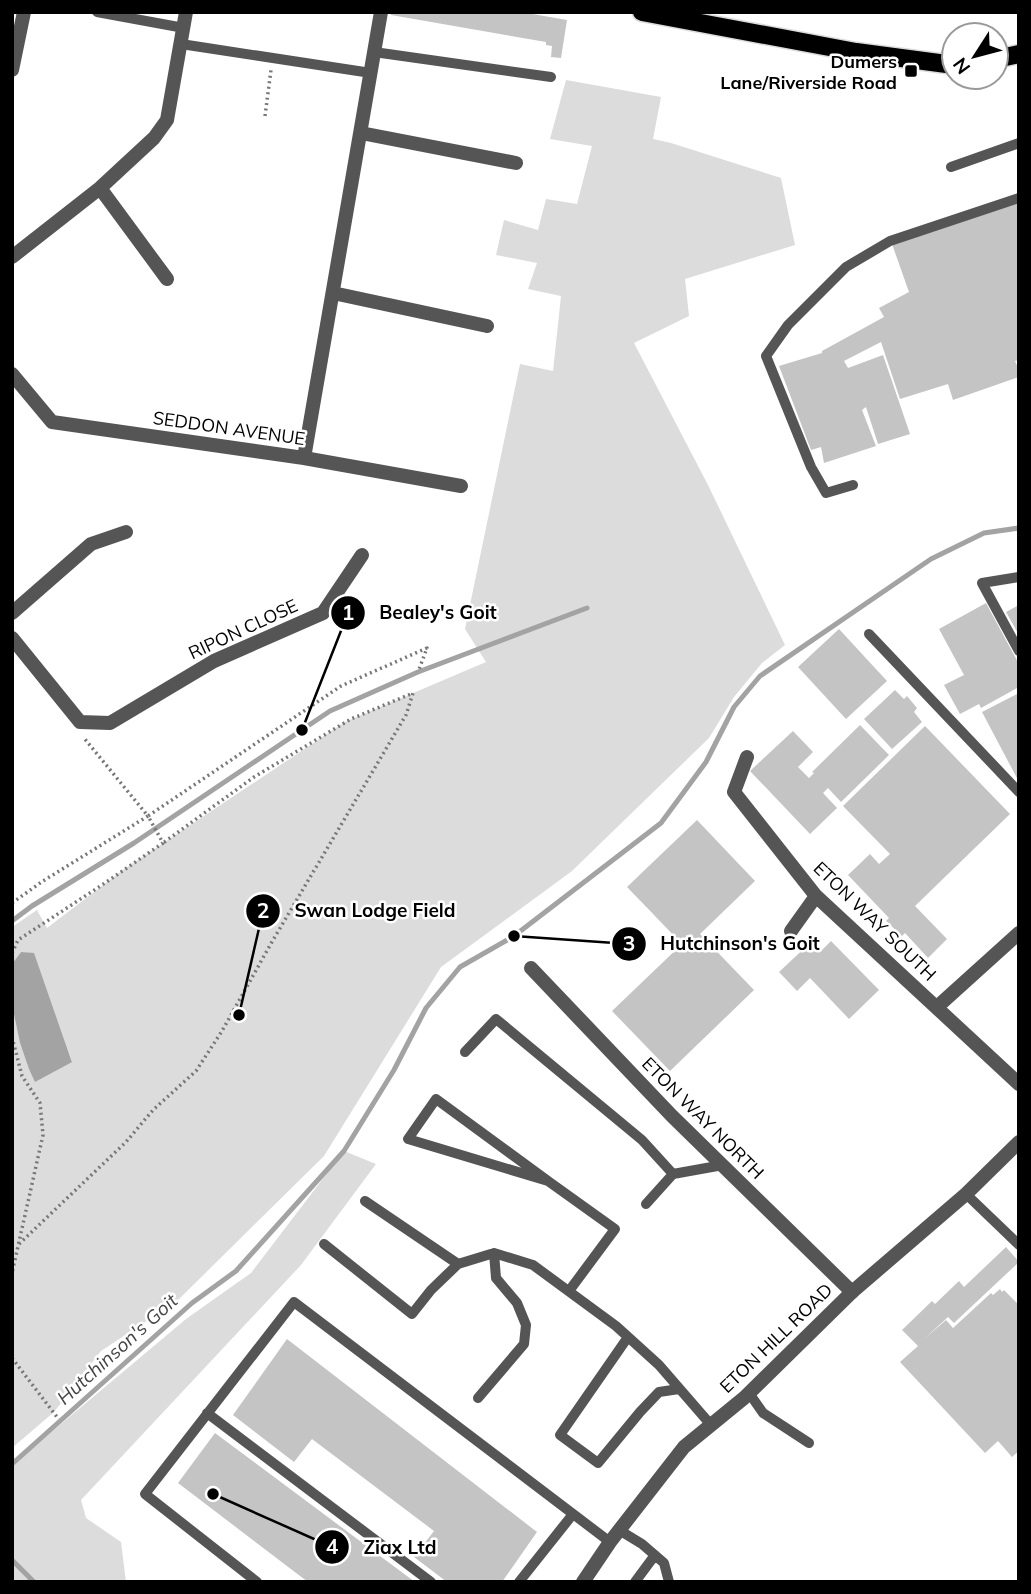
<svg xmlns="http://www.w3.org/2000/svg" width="1031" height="1594" viewBox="0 0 1031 1594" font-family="Mulish,sans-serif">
  <rect width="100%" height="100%" fill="#fff"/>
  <path fill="#dcdcdc" d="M 566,80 L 661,97 L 653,139 L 671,143 L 781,178 L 795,245 L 685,279 L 689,316 L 634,343 L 708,485 L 785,645 L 762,663 L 734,697 L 709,738 L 572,871 L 441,967 L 324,1156 L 177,1301 L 101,1351 L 54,1412 L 12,1448 L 12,1005 L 20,1043 L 29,1068 L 72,1061 L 34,954 L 21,952 L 12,964 L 12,927 L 37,910 L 47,928 L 123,870 L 345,722 L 486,662 L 465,629 L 520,364 L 553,371 L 561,296 L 528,289 L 537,263 L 496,255 L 504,220 L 538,230 L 546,199 L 577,204 L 592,146 L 550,139 Z
    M 344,1151 L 376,1164 L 301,1265 L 81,1500 L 86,1518 L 121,1542 L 126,1582 L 12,1582 L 12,1465 L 186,1319 L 251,1273 Z"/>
  <path fill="#a3a3a3" d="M 21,952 L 34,953 L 72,1062 L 35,1082 L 29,1069 L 20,1043 L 12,1005 L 12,964 Z"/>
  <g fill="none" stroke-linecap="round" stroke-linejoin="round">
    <path stroke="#a3a3a3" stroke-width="5" d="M 12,921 L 32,906 L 134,843 L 330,711 L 418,672 L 587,608
      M 12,1464 L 192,1303 L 236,1271 L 344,1151 L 394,1070 L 426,1008 L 460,967 L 514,936 L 661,823 L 706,762 L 734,707 L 760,676 L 931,559 L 984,533 L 1019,528
      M 12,1560 L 34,1582"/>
  </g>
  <path fill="#c4c4c4" d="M 391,12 L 521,12 L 567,20 L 561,58 L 551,57 L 552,46 L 546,45 L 546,42 L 391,15 Z
    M 1019,200 L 1019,360 L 1015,361 L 1019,370 L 1019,377 L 953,400 L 948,384 L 900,399 L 881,342 L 844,361 L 848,368 L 883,355 L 910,434 L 878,444 L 866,407 L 862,410 L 876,446 L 824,463 L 821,447 L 811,450 L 779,366 L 822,353 L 822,351 L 884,317 L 879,308 L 909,292 L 892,244 Z
    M 986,603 L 1019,664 L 1019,687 L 981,708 L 979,704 L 960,714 L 944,685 L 964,675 L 939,629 Z
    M 1019,605 L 1019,635 L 1006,612 Z
    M 839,629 L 887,681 L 846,719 L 798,667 Z
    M 895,690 L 904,699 L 907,696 L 917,708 L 914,712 L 922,722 L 892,749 L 864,719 Z
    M 1019,693 L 1019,782 L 982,712 Z
    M 860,725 L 889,755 L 841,802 L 828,788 L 823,793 L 837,808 L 810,834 L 750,771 L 793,731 L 813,752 L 798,767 L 809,778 L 814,773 L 812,772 Z
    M 925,726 L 1010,814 L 915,906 L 947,939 L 928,958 L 905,933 L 902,936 L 886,921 L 889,918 L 848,875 L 870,854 L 879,864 L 890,854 L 843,806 Z
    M 697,820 L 755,881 L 700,934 L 754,990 L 670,1071 L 612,1011 L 682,944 L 627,887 Z
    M 812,941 L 821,951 L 831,941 L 879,990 L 849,1019 L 810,978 L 797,991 L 779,972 Z
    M 1006,1247 L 1019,1262 L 954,1323 L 948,1317 L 923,1340 L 946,1320 L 953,1328 L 991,1293 L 993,1295 L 1000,1289 L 1002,1292 L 1004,1290 L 1019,1305 L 1019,1451 L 1012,1457 L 998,1441 L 985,1453 L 900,1362 L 918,1346 L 902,1330 L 932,1301 L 935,1304 L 959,1281 L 964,1287 Z
    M 287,1339 L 537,1532 L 502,1582 L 447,1582 L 414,1557 L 434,1531 L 312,1439 L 294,1462 L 233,1415 Z
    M 215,1433 L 415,1582 L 308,1582 L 178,1483 Z"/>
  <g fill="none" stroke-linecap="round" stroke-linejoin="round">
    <defs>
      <path id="primary" d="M 642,12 L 856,52 L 954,65
        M 996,59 L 1019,54"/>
    </defs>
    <use href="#primary" stroke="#dbdbdb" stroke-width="21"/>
    <path stroke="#777" stroke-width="3.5" stroke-dasharray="2 3.5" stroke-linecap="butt" d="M 265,116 L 271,70
      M 12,903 L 43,881 L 148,816 L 84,738
      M 12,953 L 18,940 L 102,885 L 163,843 L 148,816 L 341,686 L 427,648 L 418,672
      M 12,1037 L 22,1076 L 40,1103 L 43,1135 L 12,1273
      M 19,1244 L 126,1142 L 153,1110 L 196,1071 L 222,1031 L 273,940 L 406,715 L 413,693 L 351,719 L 254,777 L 163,843
      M 12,1309 L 12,1314
      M 12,1358 L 57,1417"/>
    <path stroke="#555" stroke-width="10" d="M 97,12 L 184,28
      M 181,44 L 371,73
      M 374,52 L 551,77
      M 951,167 L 1019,143
      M 853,485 L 826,493 L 811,467 L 766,356 L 788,325 L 846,267 L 890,241 L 1019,198
      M 1019,577 L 982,583 L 1019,651
      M 869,634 L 1019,792
      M 465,1052 L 496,1019 L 642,1140 L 673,1174 L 723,1165
      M 548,1181 L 436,1099 L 408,1139 L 548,1181 L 615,1229 L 569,1291
      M 966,1194 L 1019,1245
      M 365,1201 L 458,1264
      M 646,1204 L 673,1174
      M 324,1244 L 412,1314 L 431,1290 L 458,1264 L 494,1253 L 533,1265 L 616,1326 L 659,1365 L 711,1425
      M 628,1337 L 560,1435 L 598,1463 L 640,1412 L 659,1392 L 679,1389
      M 749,1393 L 763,1413 L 809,1443
      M 478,1398 L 524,1344 L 526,1325 L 517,1303 L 496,1278 L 494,1253
      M 207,1413 L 431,1582
      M 619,1530 L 642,1544 L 664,1563 L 669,1582
      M 257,1582 L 145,1494 L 294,1302 L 610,1542
      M 519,1582 L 573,1514
      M 635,1582 L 655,1555"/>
    <path stroke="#555" stroke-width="14" d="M 12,70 L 24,12
      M 361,133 L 516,163
      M 100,188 L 167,279
      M 12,257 L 100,188 L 154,138 L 167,120 L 186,12
      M 333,293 L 487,326
      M 12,374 L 52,422 L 304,458 L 461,486
      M 304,458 L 381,12
      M 12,613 L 91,544 L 126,532
      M 12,638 L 80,722 L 110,723 L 214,661 L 323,613 L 362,555
      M 747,757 L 734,792 L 816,896 L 1019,1084
      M 791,931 L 816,896
      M 531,968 L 672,1116 L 852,1292
      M 937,1007 L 1019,933"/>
    <path stroke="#555" stroke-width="14" d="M 583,1582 L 610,1542 L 684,1447 L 744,1398 L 852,1292 L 966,1194 L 1019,1142"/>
    <use href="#primary" stroke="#000" stroke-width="18"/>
  </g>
  <rect fill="#000" stroke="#fff" stroke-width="2.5" x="904" y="64" width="14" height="14" rx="3.5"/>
  <g text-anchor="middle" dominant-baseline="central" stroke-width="5" stroke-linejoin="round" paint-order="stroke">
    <g font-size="18" font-weight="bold" fill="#000" stroke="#fff" text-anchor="end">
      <text x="897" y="61">Dumers<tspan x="897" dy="21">Lane/Riverside Road</tspan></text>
    </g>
    <g font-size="18" fill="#000" stroke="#fff">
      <text transform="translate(229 428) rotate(8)">SEDDON AVENUE</text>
      <text transform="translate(243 629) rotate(-25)">RIPON CLOSE</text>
      <text transform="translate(875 921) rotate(44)">ETON WAY SOUTH</text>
      <text transform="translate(703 1118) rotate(45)">ETON WAY NORTH</text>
      <text transform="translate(776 1338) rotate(-44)">ETON HILL ROAD</text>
    </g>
    <g font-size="19" font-style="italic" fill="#444" stroke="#fff">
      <text transform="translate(117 1349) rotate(-42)">Hutchinson's Goit</text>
    </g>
  </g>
  <path fill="none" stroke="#000" stroke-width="2.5" d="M302 730L348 613M239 1015L263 911M514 936L629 944M213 1494L332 1547"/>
  <g fill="#000" stroke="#fff" stroke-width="2.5">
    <circle cx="302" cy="730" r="7"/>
    <circle cx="239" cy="1015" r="7"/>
    <circle cx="514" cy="936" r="7"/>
    <circle cx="213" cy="1494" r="7"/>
    <circle cx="348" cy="613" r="18"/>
    <circle cx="263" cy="911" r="18"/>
    <circle cx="629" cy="944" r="18"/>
    <circle cx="332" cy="1547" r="18"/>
  </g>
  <g font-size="21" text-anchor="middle" font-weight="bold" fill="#fff">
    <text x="348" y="620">1</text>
    <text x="263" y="918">2</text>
    <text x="629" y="951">3</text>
    <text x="332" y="1554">4</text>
  </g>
  <g font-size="19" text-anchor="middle" font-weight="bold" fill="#000" stroke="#fff" stroke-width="5" stroke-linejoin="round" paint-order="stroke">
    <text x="438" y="619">Bealey's Goit</text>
    <text x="375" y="917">Swan Lodge Field</text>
    <text x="740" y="950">Hutchinson's Goit</text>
    <text x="400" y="1554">Ziax Ltd</text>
  </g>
  <rect width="1031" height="1594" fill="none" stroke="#000000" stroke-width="28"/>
  <g transform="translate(975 56) rotate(234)"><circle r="33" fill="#ffffff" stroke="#999999" stroke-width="2"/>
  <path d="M0-5L12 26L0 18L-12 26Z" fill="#000000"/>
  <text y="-10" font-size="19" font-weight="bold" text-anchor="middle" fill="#000000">N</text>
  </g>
</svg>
